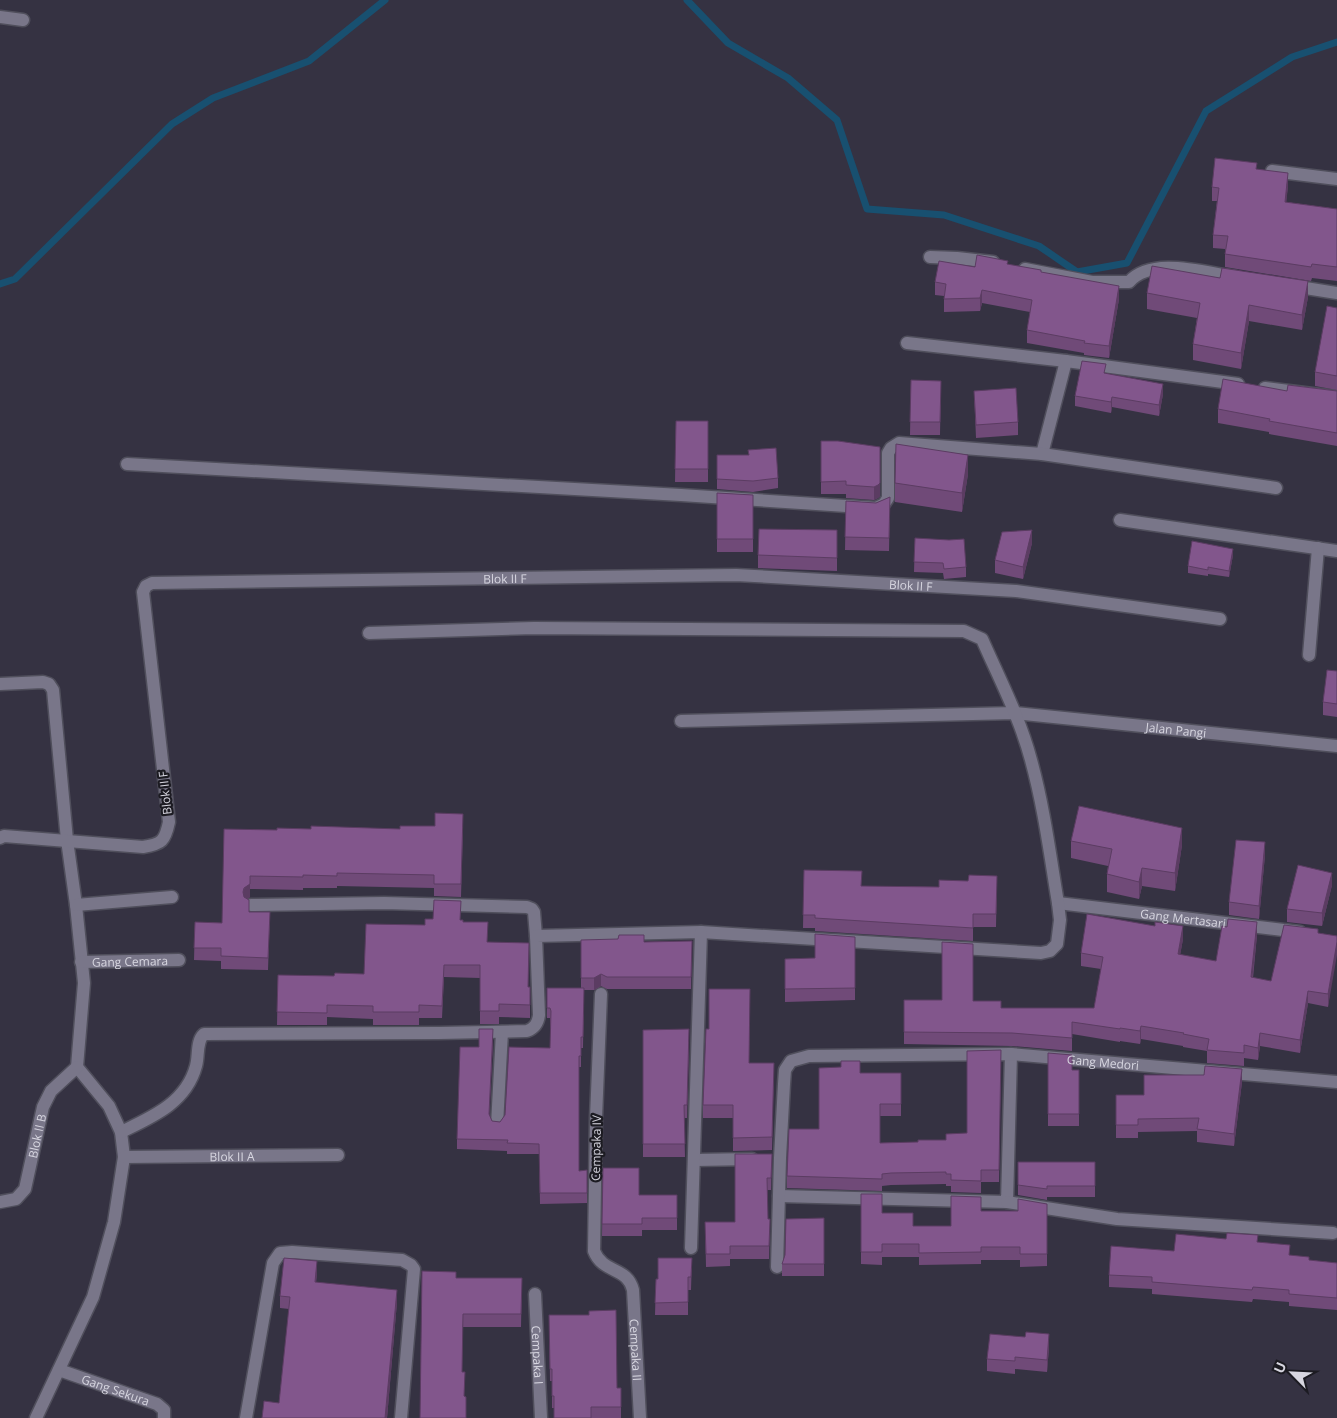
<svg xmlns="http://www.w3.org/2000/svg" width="1337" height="1418" viewBox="0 0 1337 1418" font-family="'Open Sans',sans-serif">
  <rect width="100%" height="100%" fill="#353242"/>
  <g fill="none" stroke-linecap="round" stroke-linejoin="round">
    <path stroke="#185070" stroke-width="7" d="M 687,0 L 728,43 L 788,78 L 837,120 L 867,209 L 944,215 L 1039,246 L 1077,272 L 1127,263 L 1206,111 L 1292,57 L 1337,42
      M 0,284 L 15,279 L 172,124 L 213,98 L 309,61 L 385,0"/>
    <defs>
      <g id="service">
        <path id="s1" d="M 59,1370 L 157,1404 L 164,1410 L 164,1418"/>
      </g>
      <g id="minor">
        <path d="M 0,17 L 23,20"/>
        <path d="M 1272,171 L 1337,179"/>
        <path d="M 930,257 L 957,258 L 993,262"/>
        <path d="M 1025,269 L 1092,282 L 1129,282 C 1152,256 1205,273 1236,277"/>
        <path d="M 1293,286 L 1337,293"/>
        <path d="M 907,343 L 1066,361 L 1238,384"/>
        <path d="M 1265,388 L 1337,397"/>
        <path d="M 1042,454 L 1066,361"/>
        <path d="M 127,464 L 681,495 L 876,508 L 884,504 L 888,498 L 888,453 L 891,448 L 899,443 L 1042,454 L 1276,488"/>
        <path d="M 1120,520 L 1337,551"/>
        <path d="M 1309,655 L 1318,548"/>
        <path d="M 0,684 L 43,682 L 49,684 L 53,690 L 67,840 L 76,905 L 84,983 L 77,1067 L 109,1106 L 121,1132 L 124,1157 L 114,1222 L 93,1297 L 36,1418"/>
        <path id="s2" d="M 681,721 L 1015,713 L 1337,746"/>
        <path id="s3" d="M 0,838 L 4,836 L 143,847 C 162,844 165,841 169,822 L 143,592 L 146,586 L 152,583 L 736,575 L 1016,591 L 1220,619"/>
        <path id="s4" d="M 1058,903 L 1300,932"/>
        <path d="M 76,905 L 172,897"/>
        <path d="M 251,905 L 384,903 L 527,907 L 532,909 L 534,912 L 536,936"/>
        <path id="s5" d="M 81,962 L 179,960"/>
        <path id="s6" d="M 601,994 L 596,1118 L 594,1251 C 603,1274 627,1266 633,1290 L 640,1418"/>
        <path d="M 497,1125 L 502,1032"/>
        <path d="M 121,1132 C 152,1117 186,1103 196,1066 C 199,1056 196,1041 204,1034 L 439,1033 L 527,1031 C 535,1028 538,1023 539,1015 L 536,936 L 701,932 L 1041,953 L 1050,951 L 1057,944 L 1060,920 L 1058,903 C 1050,855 1044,807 1031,760 C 1020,718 999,678 982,639 L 964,631 L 534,628 L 369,633"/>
        <path id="s7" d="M 124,1157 L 338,1155"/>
        <path d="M 695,1160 L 752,1159"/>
        <path d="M 779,1196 L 1007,1202 L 1011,1054"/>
        <path id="s8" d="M 0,1202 L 16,1199 L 25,1189 L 43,1107 L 51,1091 L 77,1067"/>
        <path d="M 1007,1202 L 1117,1219 L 1333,1233"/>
        <path d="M 691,1248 L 701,932"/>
        <path id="s9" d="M 777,1267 L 780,1158 L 784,1084 L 785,1070 L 791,1061 L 809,1056 L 1011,1054 L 1337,1082"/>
        <path id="s10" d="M 535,1294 L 541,1418"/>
        <path d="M 246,1418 L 273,1263 L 280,1253 L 292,1252 L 402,1260 L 411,1265 L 414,1269 L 401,1418"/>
      </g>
    </defs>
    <use href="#service" stroke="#504f5c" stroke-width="15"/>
    <use href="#minor" stroke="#504f5c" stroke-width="15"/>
    <use href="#service" stroke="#797689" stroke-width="12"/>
    <use href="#minor" stroke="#797689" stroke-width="12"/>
  </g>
  <path fill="#704a78" d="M 1257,169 L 1288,186 L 1286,202 L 1337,209 L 1337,281 L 1312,278 L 1311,281 L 1225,267 L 1225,249 L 1213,248 L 1213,235 L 1217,201 L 1212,201 L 1212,187 Z
    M 1008,264 L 1041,273 L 1119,299 L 1109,358 L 1084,355 L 1084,353 L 1027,343 L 1027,330 L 1030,312 L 982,303 L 980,311 L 944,312 L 944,296 L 935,295 L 935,282 L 975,267 Z
    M 1147,293 L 1308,297 L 1302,330 L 1249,321 L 1241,369 L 1193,360 L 1193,344 L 1197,318 L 1147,309 Z
    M 1337,308 L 1337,390 L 1315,386 L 1315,372 Z
    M 1106,373 L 1163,394 L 1159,416 L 1112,407 L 1111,413 L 1075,406 L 1075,396 Z
    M 911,380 L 941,381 L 940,435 L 910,435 Z
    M 974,391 L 1018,422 L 1018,435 L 976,438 Z
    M 1287,391 L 1337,391 L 1337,446 L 1269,434 L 1269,432 L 1218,423 L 1218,409 Z
    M 676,421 L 708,421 L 708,482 L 675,482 Z
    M 821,441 L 880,447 L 880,496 L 878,498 L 874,500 L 846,498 L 846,494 L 821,494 Z
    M 717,455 L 778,478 L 778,488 L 753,492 L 717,489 Z
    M 968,474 L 962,512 L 895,502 L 895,483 Z
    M 717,493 L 753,495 L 753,552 L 717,552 Z
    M 890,497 L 889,551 L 845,550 L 846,501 L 876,503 Z
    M 837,530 L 837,571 L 758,568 L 758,555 Z
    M 915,538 L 966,567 L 966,577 L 944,579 L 943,573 L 914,572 Z
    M 1032,543 L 1023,579 L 995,573 L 995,560 Z
    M 1233,555 L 1229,577 L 1208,574 L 1208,576 L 1188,573 L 1188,566 Z
    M 1337,671 L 1337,717 L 1323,715 L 1323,702 Z
    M 463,827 L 461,897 L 434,896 L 434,888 L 337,886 L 337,888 L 303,888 L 303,890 L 250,889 L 250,897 L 247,899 L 249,912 L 270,912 L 268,970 L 221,969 L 221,961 L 194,960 L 195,922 L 222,923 L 277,830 L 311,829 L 400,829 Z
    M 1071,841 L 1182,845 L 1175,891 L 1142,886 L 1139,899 L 1107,892 L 1107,874 L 1108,866 L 1071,858 Z
    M 1265,855 L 1259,919 L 1229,915 L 1229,902 Z
    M 804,870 L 862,886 L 939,887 L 997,876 L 996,927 L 973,927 L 973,941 L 815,931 L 815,928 L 803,928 Z
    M 1332,885 L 1322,926 L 1287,922 L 1287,909 Z
    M 461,920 L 487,942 L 528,987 L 530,987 L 530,1018 L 499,1017 L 499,1024 L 480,1024 L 480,978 L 444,977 L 442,1018 L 419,1018 L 419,1025 L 373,1025 L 373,1019 L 327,1017 L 327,1025 L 277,1025 L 278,975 L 334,976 L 364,974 L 425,925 Z
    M 1318,933 L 1337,936 L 1328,1007 L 1308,1003 L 1300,1053 L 1260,1046 L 1258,1060 L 1244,1058 L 1244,1066 L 1207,1063 L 1207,1051 L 1183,1047 L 1183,1046 L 1141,1039 L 1140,1044 L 1120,1041 L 1120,1042 L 1072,1034 L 1072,1051 L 1012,1046 L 904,1044 L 904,1000 L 973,1001 L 1001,1008 L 1094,1008 L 1101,969 L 1081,966 L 1081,953 L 1183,939 L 1180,955 L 1216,961 L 1257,935 L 1253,978 L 1271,981 Z
    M 855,937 L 855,1000 L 785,1002 L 785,959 L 815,958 Z
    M 581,940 L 644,942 L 692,941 L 691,989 L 607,989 L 601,986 L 594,990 L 584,990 L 583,1048 L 581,1048 L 581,1067 L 579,1067 L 579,1171 L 587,1170 L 587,1203 L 540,1204 L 539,1154 L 507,1154 L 507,1151 L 457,1149 L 457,1139 L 479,1047 L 493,1040 L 489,1115 L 492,1121 L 500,1122 L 550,1048 L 550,1018 L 547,1018 L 547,988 L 581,988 Z
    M 643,1030 L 689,1042 L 687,1118 L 684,1118 L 685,1157 L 643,1157 Z
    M 1001,1050 L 999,1182 L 981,1182 L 981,1193 L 951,1192 L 951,1186 L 946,1186 L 946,1184 L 891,1185 L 882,1186 L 882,1191 L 787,1188 L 787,1176 L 819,1129 L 860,1073 L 901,1073 L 901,1116 L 880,1116 L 880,1143 L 918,1142 L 946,1140 L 967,1133 Z
    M 1048,1053 L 1072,1070 L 1079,1070 L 1079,1126 L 1048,1126 Z
    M 749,1063 L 774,1063 L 772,1150 L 733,1151 L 733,1118 L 703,1118 L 703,1105 Z
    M 1242,1082 L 1234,1146 L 1197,1142 L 1197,1131 L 1138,1132 L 1138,1138 L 1116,1138 L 1116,1095 L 1144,1095 Z
    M 772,1154 L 771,1190 L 767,1190 L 768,1219 L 770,1219 L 769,1259 L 730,1259 L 730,1266 L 706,1267 L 705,1222 L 735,1222 Z
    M 1018,1162 L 1095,1162 L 1095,1197 L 1047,1197 L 1047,1200 L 1018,1195 Z
    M 603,1168 L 639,1195 L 677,1195 L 677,1230 L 642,1230 L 642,1236 L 602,1236 Z
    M 861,1194 L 882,1213 L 913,1226 L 951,1226 L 981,1211 L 1018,1211 L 1047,1204 L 1047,1266 L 1020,1267 L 1020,1260 L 981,1260 L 981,1264 L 919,1265 L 919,1257 L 882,1257 L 882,1265 L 861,1264 Z
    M 824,1218 L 824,1276 L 782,1276 L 782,1264 Z
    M 1258,1242 L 1290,1255 L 1309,1260 L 1337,1263 L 1337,1310 L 1289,1306 L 1289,1302 L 1253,1299 L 1252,1302 L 1152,1294 L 1152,1289 L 1109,1287 L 1109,1275 L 1174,1251 Z
    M 692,1258 L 691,1290 L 688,1290 L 688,1315 L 655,1315 L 656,1279 L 658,1279 Z
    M 317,1273 L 316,1282 L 397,1302 L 387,1418 L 262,1418 L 279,1403 L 289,1309 L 280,1308 L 280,1296 Z
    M 456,1278 L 522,1278 L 521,1327 L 463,1327 Z
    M 549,1315 L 617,1388 L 621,1388 L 621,1418 L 554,1418 L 554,1408 L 552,1408 L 552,1381 L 550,1381 Z
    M 1025,1337 L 1049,1347 L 1047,1372 L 1015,1369 L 1015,1374 L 987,1371 L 987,1359 Z"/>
  <path fill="#5b3c62" d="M 1288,173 L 1288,186 L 1285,215 L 1285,202 Z
    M 1308,281 L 1308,297 L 1302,330 L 1302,315 Z
    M 1119,286 L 1119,299 L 1109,358 L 1109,346 Z
    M 982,290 L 982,303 L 980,311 L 980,298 Z
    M 1249,305 L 1249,321 L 1241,369 L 1241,353 Z
    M 1163,384 L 1163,394 L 1159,416 L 1159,405 Z
    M 1112,397 L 1112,407 L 1111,413 L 1111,402 Z
    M 968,455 L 968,474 L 962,512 L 962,493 Z
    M 880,483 L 880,496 L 878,498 L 874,500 L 874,487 Z
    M 1032,530 L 1032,543 L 1023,579 L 1023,567 Z
    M 1233,549 L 1233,555 L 1229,577 L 1229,571 Z
    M 1182,828 L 1182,845 L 1175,891 L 1175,873 Z
    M 1265,842 L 1265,855 L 1259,919 L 1259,906 Z
    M 1142,868 L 1142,886 L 1139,899 L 1139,882 Z
    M 1332,873 L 1332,885 L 1322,926 L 1322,913 Z
    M 250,876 L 250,897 L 244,901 L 243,892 Z
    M 1257,922 L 1257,935 L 1251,990 L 1251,977 Z
    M 1183,926 L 1183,939 L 1178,967 L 1178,954 Z
    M 1337,942 L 1337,955 L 1328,1007 L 1328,994 Z
    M 601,974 L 601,986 L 594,990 L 594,978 Z
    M 1308,991 L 1308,1003 L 1300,1053 L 1300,1040 Z
    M 1141,1026 L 1141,1039 L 1140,1044 L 1140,1031 Z
    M 493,1029 L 493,1040 L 489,1125 L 489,1114 Z
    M 1260,1033 L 1260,1046 L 1258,1060 L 1258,1048 Z
    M 1242,1069 L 1242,1082 L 1234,1146 L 1234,1134 Z
    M 317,1261 L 317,1273 L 315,1294 L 315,1282 Z
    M 397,1290 L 397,1302 L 387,1418 L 385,1418 Z
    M 1049,1334 L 1049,1347 L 1047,1372 L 1047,1360 Z"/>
  <path fill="#82568c" stroke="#5b3c62" d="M 1215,158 L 1257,163 L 1256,169 L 1288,173 L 1285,202 L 1337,209 L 1337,267 L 1312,264 L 1311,267 L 1225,254 L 1228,236 L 1213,235 L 1219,188 L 1212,187 Z
    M 977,255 L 1008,261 L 1007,264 L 1041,270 L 1041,272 L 1119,286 L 1109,346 L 1084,343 L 1085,341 L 1027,330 L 1032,300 L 982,290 L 980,298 L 944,299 L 946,284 L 935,282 L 939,261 L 975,267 Z
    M 1152,266 L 1220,278 L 1222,268 L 1308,281 L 1302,315 L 1249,305 L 1241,353 L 1193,344 L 1200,303 L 1147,293 Z
    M 1327,306 L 1337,308 L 1337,376 L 1315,372 Z
    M 1082,361 L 1106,364 L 1104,373 L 1163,384 L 1159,405 L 1112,397 L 1111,402 L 1075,396 Z
    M 1223,379 L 1287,391 L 1288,385 L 1337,391 L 1337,433 L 1269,421 L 1270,419 L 1218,409 Z
    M 911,380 L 941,381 L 940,422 L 910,422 Z
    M 1016,388 L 1018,422 L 976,425 L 974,391 Z
    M 676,421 L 708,421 L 708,469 L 675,469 Z
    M 821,441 L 838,441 L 880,447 L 880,483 L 878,485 L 874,487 L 846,485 L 846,481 L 821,482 Z
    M 896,444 L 968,455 L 962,493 L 895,483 Z
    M 776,448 L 778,478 L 753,481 L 717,479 L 717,455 L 749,455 L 748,450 Z
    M 717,493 L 753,495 L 753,539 L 717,539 Z
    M 890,497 L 889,538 L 845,537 L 846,501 L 876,503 Z
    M 759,529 L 837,530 L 837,558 L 758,555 Z
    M 1032,530 L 1023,567 L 995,560 L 1002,532 Z
    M 915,538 L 949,540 L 964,539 L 966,567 L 944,569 L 943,563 L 914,562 Z
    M 1192,541 L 1233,549 L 1229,571 L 1208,567 L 1208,570 L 1188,566 Z
    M 1327,670 L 1337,671 L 1337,704 L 1323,702 Z
    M 1079,806 L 1182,828 L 1175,873 L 1142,868 L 1139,882 L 1107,874 L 1112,849 L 1071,841 Z
    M 435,813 L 463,814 L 461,884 L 434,884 L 434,875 L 337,873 L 337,876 L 303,875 L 303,877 L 250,876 L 250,884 L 244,888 L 243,892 L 244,897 L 249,900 L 249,912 L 270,912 L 268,958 L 221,956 L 221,948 L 194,948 L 195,922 L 222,923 L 224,829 L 277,830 L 277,828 L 311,829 L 311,826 L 400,829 L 400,826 L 435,826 Z
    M 1236,840 L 1265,842 L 1259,906 L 1229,902 Z
    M 1298,865 L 1332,873 L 1322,913 L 1287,909 Z
    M 804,870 L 862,871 L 861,886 L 939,887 L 939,880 L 968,881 L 969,875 L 997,876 L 996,914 L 973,914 L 973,928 L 815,918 L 815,915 L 803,915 Z
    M 434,900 L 461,901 L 460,920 L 463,920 L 463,922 L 488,922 L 487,942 L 529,943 L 528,987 L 530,987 L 530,1005 L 499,1004 L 499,1011 L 480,1011 L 480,965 L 444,965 L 442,1006 L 419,1005 L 419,1012 L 373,1012 L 373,1006 L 327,1005 L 327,1013 L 277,1012 L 278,975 L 334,976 L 335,973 L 364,974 L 366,924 L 425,925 L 425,919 L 433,919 Z
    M 1087,914 L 1155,926 L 1155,922 L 1183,926 L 1178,954 L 1216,961 L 1222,926 L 1227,927 L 1228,919 L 1257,922 L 1251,977 L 1271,981 L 1284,925 L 1318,929 L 1318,933 L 1337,936 L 1337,942 L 1328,994 L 1308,991 L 1300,1040 L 1260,1033 L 1258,1048 L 1244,1045 L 1244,1053 L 1207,1050 L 1209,1039 L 1183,1034 L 1184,1033 L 1141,1026 L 1140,1031 L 1120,1028 L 1120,1029 L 1072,1022 L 1072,1038 L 1012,1033 L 904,1032 L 904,1000 L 942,1000 L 942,942 L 973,944 L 973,1001 L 1001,1001 L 1001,1008 L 1094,1008 L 1103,957 L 1081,953 Z
    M 815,934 L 855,937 L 855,988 L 785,989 L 785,959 L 815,958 Z
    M 619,935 L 644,935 L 644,942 L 692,941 L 691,977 L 607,977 L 601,974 L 594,978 L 581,978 L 581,940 L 618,939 Z
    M 547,988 L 584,988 L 583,1037 L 581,1037 L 581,1056 L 579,1056 L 579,1171 L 587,1170 L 587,1193 L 540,1193 L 539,1144 L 507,1143 L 508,1140 L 457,1139 L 460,1047 L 479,1047 L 479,1029 L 493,1029 L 489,1114 L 492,1121 L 500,1122 L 505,1115 L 509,1047 L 550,1048 L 551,1011 L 550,1008 L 547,1008 Z
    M 709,989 L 750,989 L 749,1063 L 774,1063 L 772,1137 L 733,1138 L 733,1105 L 703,1105 L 706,1029 L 709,1029 Z
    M 689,1029 L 687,1105 L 684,1105 L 685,1144 L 643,1144 L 643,1030 Z
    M 1001,1050 L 999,1170 L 981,1170 L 981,1181 L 951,1180 L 951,1174 L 946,1174 L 946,1172 L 891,1173 L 882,1174 L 882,1179 L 787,1176 L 789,1129 L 819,1129 L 819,1068 L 841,1067 L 841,1061 L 860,1061 L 860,1073 L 901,1073 L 901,1104 L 880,1104 L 880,1143 L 918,1142 L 918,1140 L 946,1140 L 946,1134 L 967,1133 L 967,1051 Z
    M 1048,1053 L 1072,1055 L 1072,1070 L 1079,1070 L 1079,1114 L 1048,1114 Z
    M 1205,1066 L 1242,1069 L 1234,1134 L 1197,1129 L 1199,1118 L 1138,1119 L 1138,1125 L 1116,1125 L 1116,1095 L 1144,1095 L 1144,1075 L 1204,1075 Z
    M 735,1154 L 772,1154 L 771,1178 L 767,1178 L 768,1219 L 770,1219 L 769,1246 L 730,1246 L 730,1254 L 706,1254 L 705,1222 L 735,1222 Z
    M 1018,1162 L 1095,1162 L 1095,1186 L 1047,1186 L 1047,1189 L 1018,1185 Z
    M 603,1168 L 639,1168 L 639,1195 L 677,1195 L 677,1218 L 642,1218 L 642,1224 L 602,1224 Z
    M 861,1194 L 882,1194 L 882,1213 L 913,1213 L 913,1226 L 951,1226 L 951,1196 L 981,1197 L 981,1211 L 1018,1211 L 1018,1199 L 1047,1204 L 1047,1254 L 1020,1254 L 1020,1247 L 981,1247 L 981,1252 L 919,1253 L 919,1244 L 882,1244 L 882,1252 L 861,1252 Z
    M 824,1218 L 824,1264 L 782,1264 L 785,1255 L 786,1219 Z
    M 1227,1233 L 1258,1235 L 1257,1242 L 1290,1245 L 1289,1255 L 1309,1257 L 1309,1260 L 1337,1263 L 1337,1298 L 1289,1294 L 1289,1290 L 1253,1287 L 1252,1290 L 1152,1282 L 1152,1277 L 1109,1275 L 1111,1246 L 1174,1251 L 1176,1234 L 1226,1239 Z
    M 284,1258 L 317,1261 L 315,1282 L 397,1290 L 385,1418 L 262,1418 L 264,1401 L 279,1403 L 290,1297 L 280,1296 Z
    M 658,1258 L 692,1258 L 691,1277 L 688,1277 L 688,1302 L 655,1303 L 656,1279 L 658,1279 Z
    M 422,1271 L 456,1272 L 456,1278 L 522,1278 L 521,1314 L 463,1314 L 462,1372 L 465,1372 L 464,1396 L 466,1397 L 466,1418 L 420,1418 Z
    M 616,1310 L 617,1388 L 621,1388 L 621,1407 L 591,1407 L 591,1418 L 554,1418 L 554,1396 L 552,1396 L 552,1369 L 550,1369 L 549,1315 L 589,1315 L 589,1311 Z
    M 1026,1332 L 1049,1334 L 1047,1360 L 1015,1357 L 1015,1361 L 987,1359 L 990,1334 L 1025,1337 Z"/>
  <g text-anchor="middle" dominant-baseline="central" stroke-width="4.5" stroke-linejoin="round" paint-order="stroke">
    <g font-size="12" fill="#d7d6e0" stroke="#1c1b22">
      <text stroke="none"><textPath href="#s3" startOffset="782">Blok II F</textPath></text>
      <text stroke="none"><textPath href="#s3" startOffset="1188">Blok II F</textPath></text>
      <text stroke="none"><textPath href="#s2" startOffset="496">Jalan Pangi</textPath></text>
      <text transform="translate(165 793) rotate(-96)">Blok II F</text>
      <text stroke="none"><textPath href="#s4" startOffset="126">Gang Mertasari</textPath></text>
      <text stroke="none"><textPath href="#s5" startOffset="49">Gang Cemara</textPath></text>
      <text stroke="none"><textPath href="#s9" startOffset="521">Gang Medori</textPath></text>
      <text stroke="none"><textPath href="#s8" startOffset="84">Blok II B</textPath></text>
      <text transform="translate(596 1148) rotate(-89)">Cempaka IV</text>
      <text stroke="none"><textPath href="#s7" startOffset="108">Blok II A</textPath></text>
      <text stroke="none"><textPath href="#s6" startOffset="374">Cempaka II</textPath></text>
      <text stroke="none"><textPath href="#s10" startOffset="61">Cempaka I</textPath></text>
      <text stroke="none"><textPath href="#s1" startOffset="60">Gang Sekura</textPath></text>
    </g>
  </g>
  <g transform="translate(1292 1373) rotate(294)" stroke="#1c1b22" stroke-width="4" paint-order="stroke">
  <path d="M0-4L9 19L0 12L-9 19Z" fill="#d7d6e0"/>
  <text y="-8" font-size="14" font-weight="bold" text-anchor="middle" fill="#d7d6e0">U</text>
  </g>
</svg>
